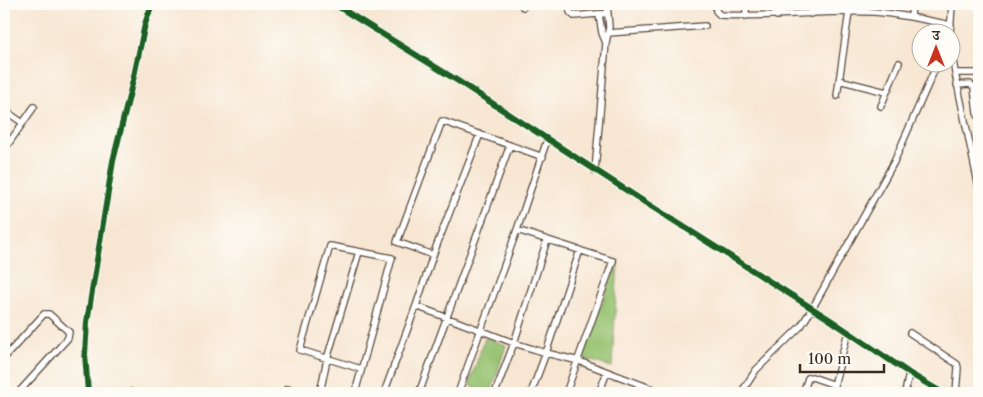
<svg xmlns="http://www.w3.org/2000/svg" width="983" height="397" viewBox="0 0 983 397" font-family="'Libre Caslon Text','Noto Serif Devanagari',serif">
  <rect width="100%" height="100%" fill="#fdfcf7"/>
  <filter id="ink" filterUnits="userSpaceOnUse"><feTurbulence type="fractalNoise" baseFrequency=".02" numOctaves="2"/><feDisplacementMap in="SourceGraphic" scale="10" xChannelSelector="R" yChannelSelector="G"/><feConvolveMatrix kernelMatrix="1 2 1 2 8 2 1 2 1" color-interpolation-filters="sRGB"/></filter>
  <filter id="wash" filterUnits="userSpaceOnUse"><feTurbulence type="fractalNoise" baseFrequency=".0096" numOctaves="4" result="noise"/><feDisplacementMap in="SourceGraphic" scale="20" xChannelSelector="R" yChannelSelector="G"/><feGaussianBlur stdDeviation="1.12" result="paint"/><feColorMatrix in="noise" values="0 0 0 0 0 0 0 0 0 0 0 0 0 0 0 0 0 1.4 0 .05"/><feComposite in="paint" operator="in"/></filter>
  <g filter="url(#wash)">
    <rect width="100%" height="100%" fill="#f7e6d2"/>
    <path fill="#96c270" stroke="#687647" d="M 618,260 L 612,367 L 582,358 Z
      M 485,338 L 506,345 L 491,392 L 469,385 Z"/>
  </g>
  <g filter="url(#ink)">
    <g fill="none" stroke-linecap="round" stroke-linejoin="round">
      <defs>
        <path id="minor" d="M 334,4 L 458,81 L 643,201 L 829,319 L 909,373 L 943,393
          M 569,4 L 570,12 L 574,16 L 608,13
          M 716,4 L 716,11 L 720,15 C 771,18 823,10 874,12 C 900,14 926,20 951,25
          M 746,4 L 746,16
          M 776,4 L 777,16
          M 810,4 L 811,14
          M 523,7 L 523,4
          M 599,15 L 602,33 L 606,43
          M 911,17 L 912,4
          M 608,33 L 705,26
          M 950,35 L 952,4
          M 950,41 L 955,73 L 979,188
          M 955,73 L 979,73
          M 839,80 L 886,92
          M 957,85 L 970,84 L 974,87 L 977,113 L 979,117
          M 837,96 L 849,12
          M 881,106 L 899,63
          M 4,110 L 23,123
          M 4,150 L 34,107
          M 595,171 L 606,43 L 609,27 L 607,4
          M 517,230 L 613,261 L 566,393
          M 433,255 L 397,242 L 442,121 L 543,157
          M 416,306 L 514,343 L 546,353 L 579,361 L 663,393
          M 910,333 L 957,364 L 958,368 L 956,393
          M 4,358 L 44,314 L 49,314 L 69,332 L 68,338 L 18,393
          M 96,392 L 97,393
          M 131,392 L 131,393
          M 88,393 L 85,354 L 87,322 L 113,161 L 134,76 L 145,24 L 152,4
          M 287,393 L 287,389 L 304,393
          M 320,393 L 327,359 L 359,252
          M 355,393 L 392,258 L 330,246 L 300,350 L 361,369
          M 384,393 L 416,306 L 433,255 L 480,134
          M 419,393 L 510,145
          M 458,393 L 517,230 L 547,140
          M 495,393 L 514,343 L 547,240
          M 531,393 L 546,353 L 580,250
          M 599,393 L 607,372
          M 635,393 L 638,384
          M 741,393 L 756,370 L 801,326 L 812,309 L 894,162 L 938,62
          M 803,393 L 808,378 L 812,377 L 835,385
          M 832,393 L 848,332
          M 905,393 L 909,373"/>
      </defs>
      <use href="#minor" stroke="#574639" stroke-width="8"/>
      <use href="#minor" stroke="#fff" stroke-width="5.5"/>
      <defs>
        <path id="cycleway" d="M 334,4 L 458,81 L 643,201 L 829,319 L 909,373 L 943,393
          M 88,393 L 85,354 L 87,322 L 113,161 L 134,76 L 145,24 L 152,4"/>
      </defs>
      <use href="#cycleway" stroke="#fdfcf7" stroke-width="9"/>
      <use href="#cycleway" stroke="#1b5e20" stroke-width="6"/>
    </g>
  </g>
  <rect width="983" height="397" fill="none" stroke="#fdfcf7" stroke-width="20"/>
  <g transform="translate(936 48)"><circle r="24" fill="#fdfcf7" stroke="#afa8a0"/>
  <path d="M0-4L9 19L0 12L-9 19Z" fill="#c8321e"/>
  <text y="-8" font-size="14" font-weight="bold" text-anchor="middle" fill="#3b2a1e">उ</text>
  </g>
  <path d="M800 364v8h84v-8" fill="none" stroke="#3b2a1e" stroke-width="2.5"/>
  <text x="808" y="364" font-size="15" fill="#3b2a1e" stroke="#fdfcf7" stroke-width="4" paint-order="stroke">100 m</text>
</svg>
